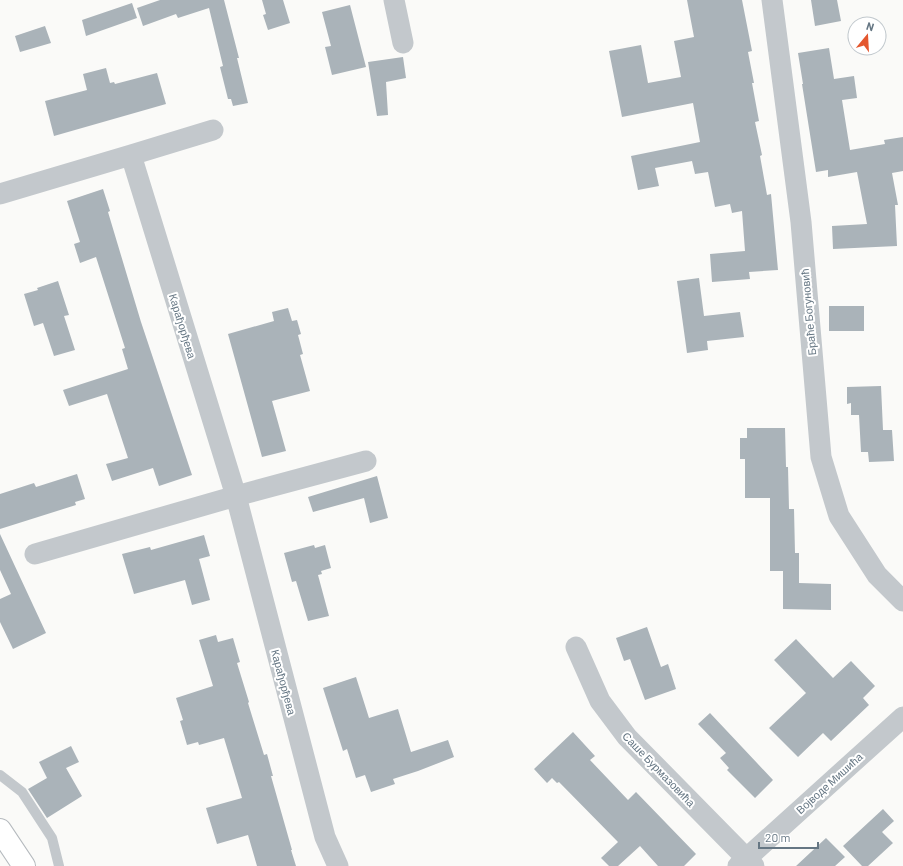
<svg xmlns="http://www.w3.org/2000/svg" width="903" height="866" viewBox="0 0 903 866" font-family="Barlow,sans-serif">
  <rect width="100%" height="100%" fill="#fafaf8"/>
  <path fill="#aab3b9" d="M 160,0 L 224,0 L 239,58 L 237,58 L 248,103 L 233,106 L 231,99 L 228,99 L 220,67 L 223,66 L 209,8 L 178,18 L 176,14 L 143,26 L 137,8 Z
    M 262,0 L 283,0 L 290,23 L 268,30 L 263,15 L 266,14 Z
    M 687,0 L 742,0 L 752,51 L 748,52 L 754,83 L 752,83 L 759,121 L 755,122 L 762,155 L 760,156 L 767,195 L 771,194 L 778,270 L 749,272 L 750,279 L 712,282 L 710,254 L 745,251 L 742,211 L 732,213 L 730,204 L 715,207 L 708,172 L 695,174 L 692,161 L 655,168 L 659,186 L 638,190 L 631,156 L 700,142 L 693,103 L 622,117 L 609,51 L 641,45 L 648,83 L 681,77 L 674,41 L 694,37 Z
    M 811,0 L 837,0 L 841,21 L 815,26 Z
    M 132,3 L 137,18 L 86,36 L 82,20 Z
    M 350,5 L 366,67 L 332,75 L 325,47 L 331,46 L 322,12 Z
    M 45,26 L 51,43 L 20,52 L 15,36 Z
    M 829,48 L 834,79 L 854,76 L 857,98 L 842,100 L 850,150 L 885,144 L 884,140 L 903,137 L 903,171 L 892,173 L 898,205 L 895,205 L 897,246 L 833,249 L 832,226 L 867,224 L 857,172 L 828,177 L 828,170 L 816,172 L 802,84 L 803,84 L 798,53 Z
    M 403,57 L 406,78 L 386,82 L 388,115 L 377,116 L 368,62 Z
    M 106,68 L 110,83 L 114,82 L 115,84 L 157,73 L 166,104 L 54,136 L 45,101 L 87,90 L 83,74 Z
    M 103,189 L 110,211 L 108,212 L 141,322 L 192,475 L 159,486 L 153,468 L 112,481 L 106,464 L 128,458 L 107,394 L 69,406 L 63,390 L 128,369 L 122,349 L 125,348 L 96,257 L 80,263 L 74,244 L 80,242 L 67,201 Z
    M 699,278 L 704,316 L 740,312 L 744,337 L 707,341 L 708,350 L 687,353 L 677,281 Z
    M 58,281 L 69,315 L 64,316 L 75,350 L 54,356 L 43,323 L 34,326 L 24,294 L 38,290 L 37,288 Z
    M 829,306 L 864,306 L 864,331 L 829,331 Z
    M 288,308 L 292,321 L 297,320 L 301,334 L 298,335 L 303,354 L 300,355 L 310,391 L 272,401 L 286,451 L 262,457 L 228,334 L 274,321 L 272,312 Z
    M 881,386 L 883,430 L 892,430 L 894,461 L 869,462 L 868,452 L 861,452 L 859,415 L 851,415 L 851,403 L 847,404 L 847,387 Z
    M 747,428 L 785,428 L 786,467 L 788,467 L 789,509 L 794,509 L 795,553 L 799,553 L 799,583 L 831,584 L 831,610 L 783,609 L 783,571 L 770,571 L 770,498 L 745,498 L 745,459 L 740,459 L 740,438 L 747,438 Z
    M 77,474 L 85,499 L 75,502 L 76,505 L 0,529 L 0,494 L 34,483 L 36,487 Z
    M 377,476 L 388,518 L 370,523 L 364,498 L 313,512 L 308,497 Z
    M 0,534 L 46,633 L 13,649 L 0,622 L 0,599 L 11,594 L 0,570 Z
    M 204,535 L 210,556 L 199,559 L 210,600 L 192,605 L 185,580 L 134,594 L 122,554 L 150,547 L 151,550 Z
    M 314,545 L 315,548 L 325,545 L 331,568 L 321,571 L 322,574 L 318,575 L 329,616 L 308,621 L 296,581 L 292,582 L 284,553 Z
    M 647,627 L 661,667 L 668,664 L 676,689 L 645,700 L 630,659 L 624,661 L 616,638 Z
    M 216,635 L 218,642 L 233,638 L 240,662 L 237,663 L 249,702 L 248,703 L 264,755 L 267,754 L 273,776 L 271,776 L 292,850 L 291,850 L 296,866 L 257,866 L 248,835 L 217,844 L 206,808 L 242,798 L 224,738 L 199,745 L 198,742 L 187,745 L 180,721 L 183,720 L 176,698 L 213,686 L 199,640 Z
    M 796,639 L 833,678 L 851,661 L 875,686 L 863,698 L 869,705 L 831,741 L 823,733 L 798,757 L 769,728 L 806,693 L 774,660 Z
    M 356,677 L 369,718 L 398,709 L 411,752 L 448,740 L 454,757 L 418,771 L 393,779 L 395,784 L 371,792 L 365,775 L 356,778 L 347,749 L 343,751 L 323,688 Z
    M 710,713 L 773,780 L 755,798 L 727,770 L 729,768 L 720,758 L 726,753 L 698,724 Z
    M 573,732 L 595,756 L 590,760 L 628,800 L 636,792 L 696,854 L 684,866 L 658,866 L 640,846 L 618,866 L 609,866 L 601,858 L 618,842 L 559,782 L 557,783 L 552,778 L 547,783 L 534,769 Z
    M 71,746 L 79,762 L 66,768 L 82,796 L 47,818 L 28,789 L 47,778 L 39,762 Z
    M 883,809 L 894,821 L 882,832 L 893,843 L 868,866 L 862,866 L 843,846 Z
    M 826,838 L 845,857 L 835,866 L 796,866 Z"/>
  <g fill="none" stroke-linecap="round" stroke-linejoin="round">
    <defs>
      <path id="primary" d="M 0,830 L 24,866"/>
    </defs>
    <use href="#primary" stroke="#b5babe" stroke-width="24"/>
    <path stroke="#c3c8cc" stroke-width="10" d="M 0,775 L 22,792 L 52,838 L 59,866"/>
    <path stroke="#c3c8cc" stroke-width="21" d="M 394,0 L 403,43
      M 772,0 L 801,222 L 821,457 L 839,516 L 877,575 L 903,601
      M 131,155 L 236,496 L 325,837 L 338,866
      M 0,194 L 131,155 L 213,130
      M 35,554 L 236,496 L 366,461
      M 576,647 L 600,701 L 627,737 L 754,866
      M 738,866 L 903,717"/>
    <use href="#primary" stroke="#fff" stroke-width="22"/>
  </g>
  <g text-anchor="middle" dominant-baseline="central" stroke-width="4" stroke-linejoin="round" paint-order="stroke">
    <g font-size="11" fill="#657683" stroke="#fff">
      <text transform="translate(808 312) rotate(-95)">Браће Богуновић</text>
      <text transform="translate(183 326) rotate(73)">Карађорђева</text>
      <text transform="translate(284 682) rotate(75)">Карађорђева</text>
      <text transform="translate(659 769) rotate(46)">Саше Бурмазовића</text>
      <text transform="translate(829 783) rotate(-42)">Војводе Мишића</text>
    </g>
  </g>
  <g transform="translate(867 36) rotate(18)"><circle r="19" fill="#ffffff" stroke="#c1c8cd"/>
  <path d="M0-3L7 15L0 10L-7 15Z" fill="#e4572e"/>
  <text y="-6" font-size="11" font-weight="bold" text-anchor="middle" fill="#657683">N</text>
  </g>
  <path d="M759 842v6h59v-6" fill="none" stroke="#657683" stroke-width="2"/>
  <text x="765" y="842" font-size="12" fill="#657683" stroke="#ffffff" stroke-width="3" paint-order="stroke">20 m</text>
</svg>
